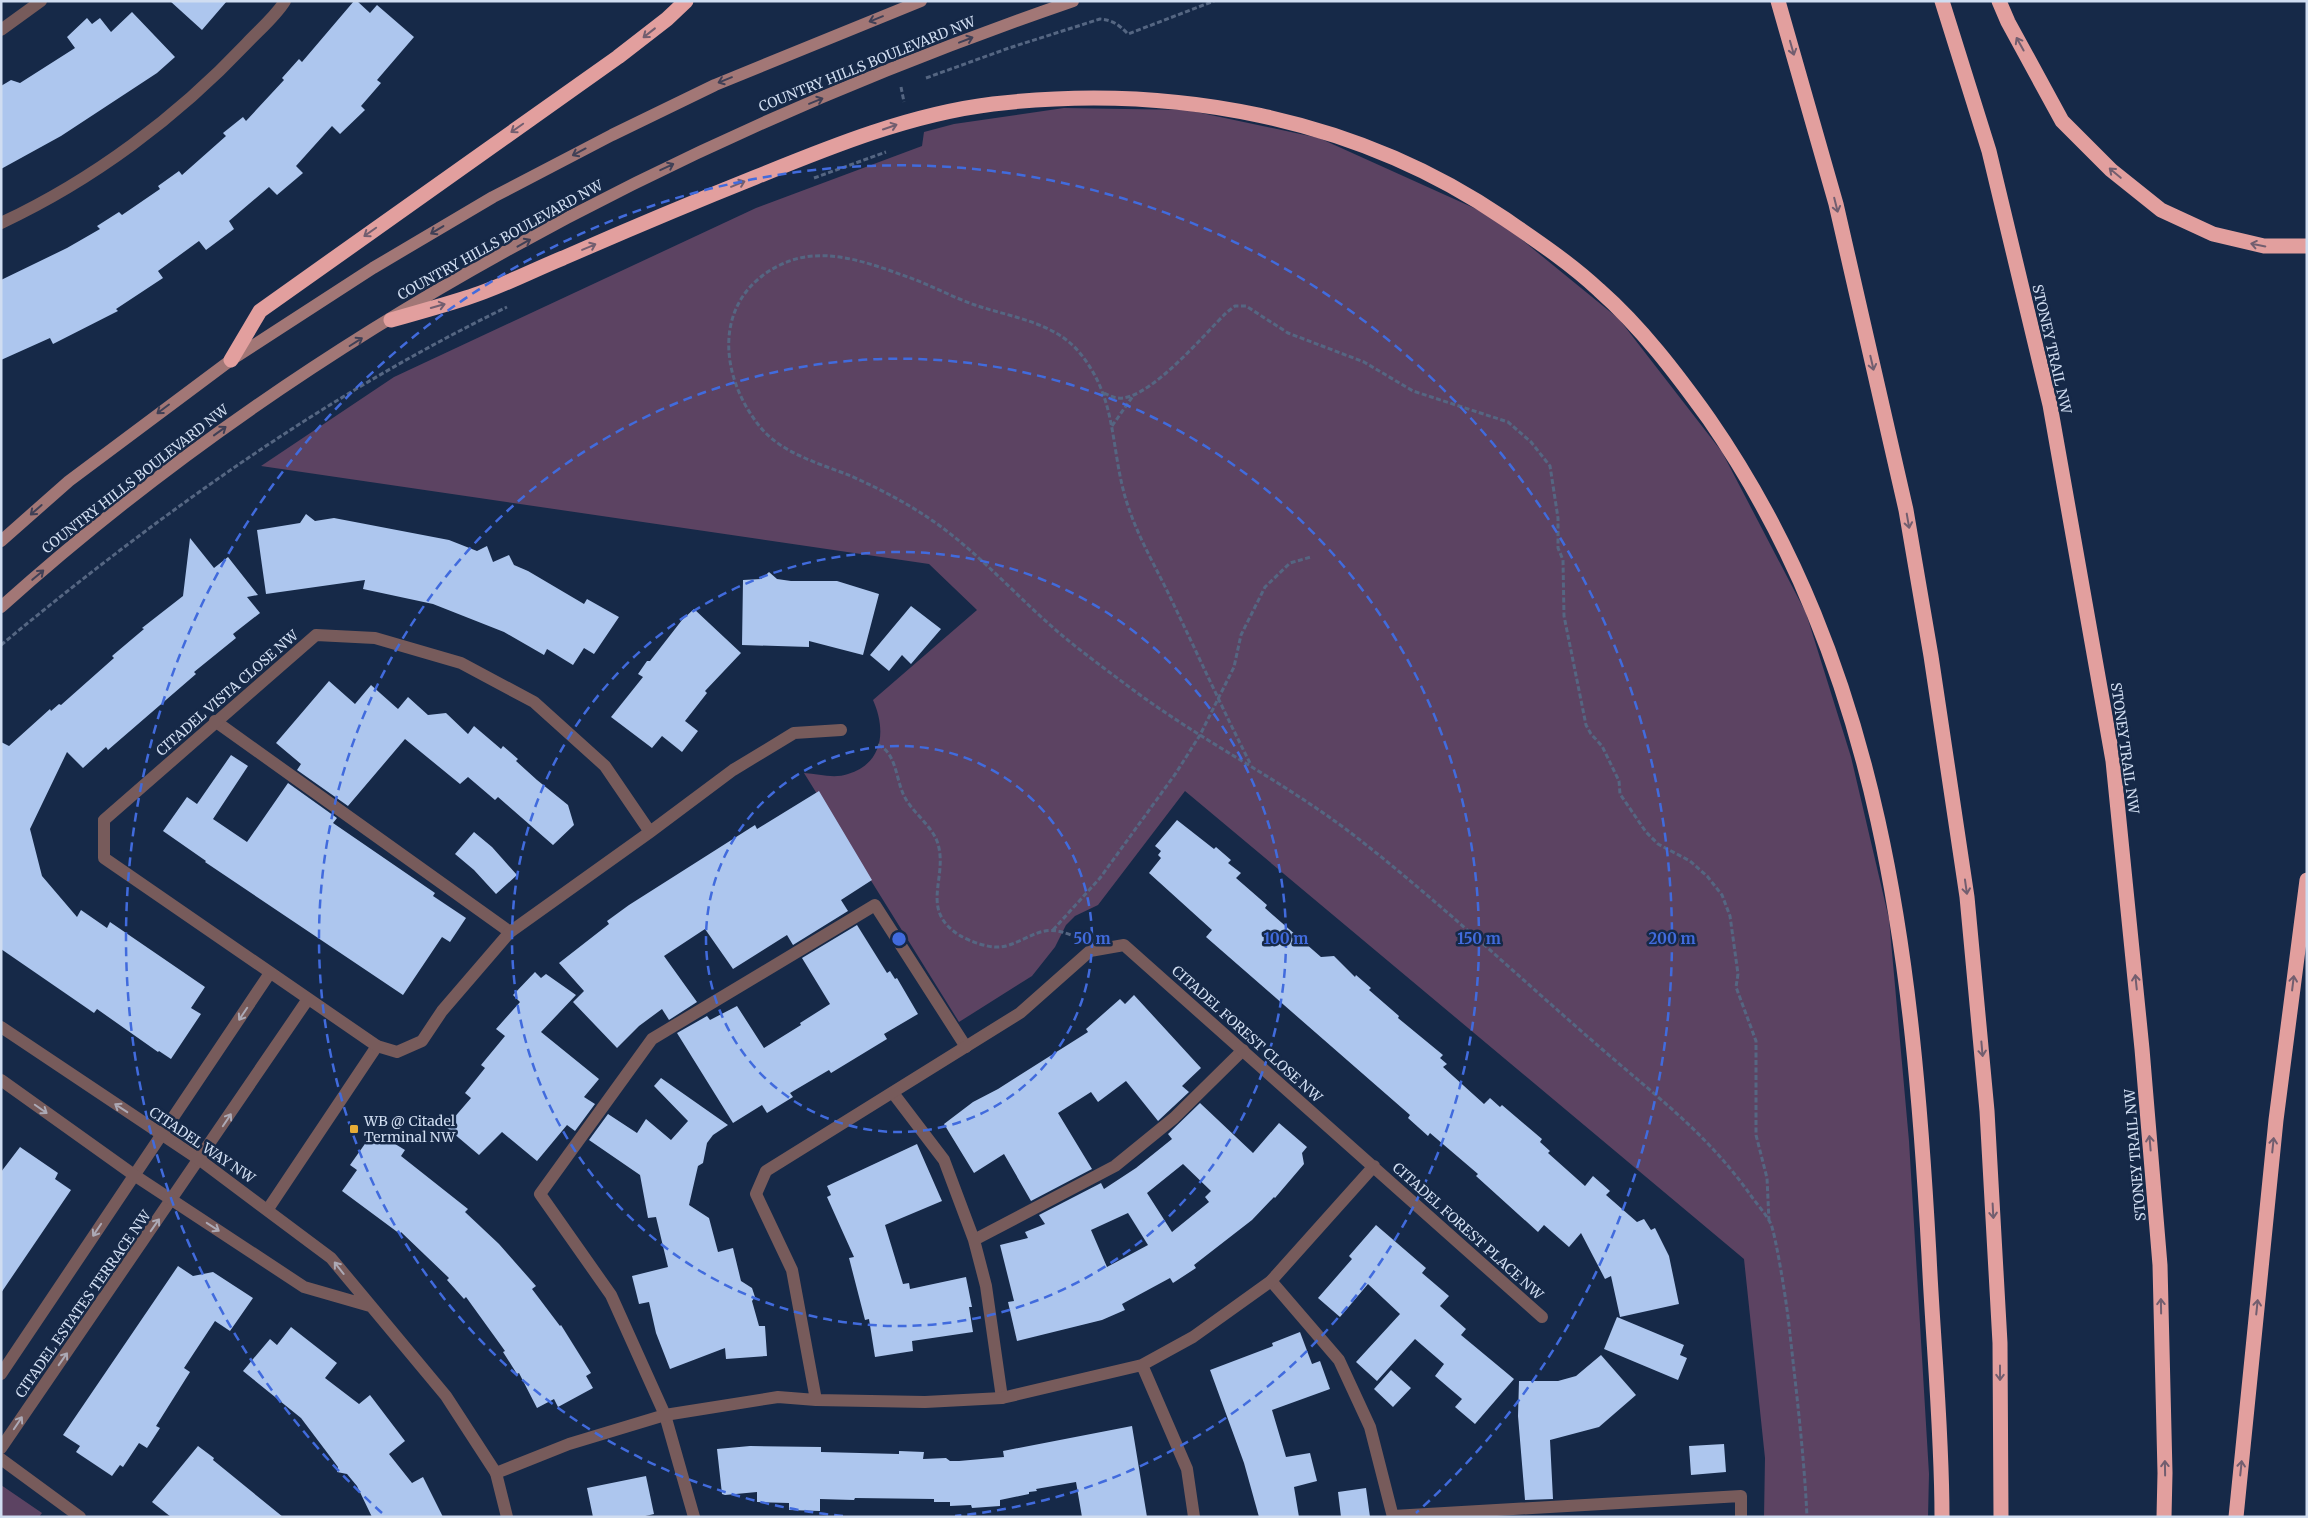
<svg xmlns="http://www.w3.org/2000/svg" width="2308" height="1518" viewBox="0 0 2308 1518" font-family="Merriweather,serif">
  <rect width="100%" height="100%" fill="#162948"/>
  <path fill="#5c4362" d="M 1064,108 L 1187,110 L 1319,138 L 1494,217 L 1619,319 L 1722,452 L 1806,613 L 1851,757 L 1889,919 L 1909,1141 L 1929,1474 L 1928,1517 L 1764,1517 L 1765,1458 L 1744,1259 L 1185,791 L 1098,905 L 1075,916 L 1066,925 L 1055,947 L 1032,976 L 959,1022 L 804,773 C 819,774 834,779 848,774 C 884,763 886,729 873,700 L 977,610 L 929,564 L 261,466 L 394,377 L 756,208 L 922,146 L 924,132 L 954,124 Z
    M 1,1485 L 42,1513 L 39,1517 L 1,1517 Z"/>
  <path fill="#adc6ee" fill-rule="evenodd" d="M 170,1 L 227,1 L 202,30 Z
    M 354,1 L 357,1 L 370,13 L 377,5 L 414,37 L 377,80 L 381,83 L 361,106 L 365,110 L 340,134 L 332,126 L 296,166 L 303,173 L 277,195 L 269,187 L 229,221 L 234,229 L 206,250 L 199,241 L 158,271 L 163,278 L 116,309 L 118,311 L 53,344 L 50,338 L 1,360 L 1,280 L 67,248 L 100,229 L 97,226 L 119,212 L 122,215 L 160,189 L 158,186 L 179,171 L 182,175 L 226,136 L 223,133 L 243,117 L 246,121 L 284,80 L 282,78 L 299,59 L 302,62 Z
    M 132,12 L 175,57 L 157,73 L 61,136 L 1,169 L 1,86 L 11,80 L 20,83 L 75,48 L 67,37 L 87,18 L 92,24 L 100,18 L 111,32 Z
    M 306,514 L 315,521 L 334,518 L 449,540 L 477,551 L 487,546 L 493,562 L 509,555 L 514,565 L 528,571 L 584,604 L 587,599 L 619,617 L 594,654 L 584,648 L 573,665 L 547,649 L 544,655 L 504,632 L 433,604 L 363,589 L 365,580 L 266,594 L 257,530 L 300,523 Z
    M 190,538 L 214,568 L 228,557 L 258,595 L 247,597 L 260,613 L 233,634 L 236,638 L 194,672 L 196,674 L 108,750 L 106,747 L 83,768 L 67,752 L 30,829 L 42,876 L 77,917 L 81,910 L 107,928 L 110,922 L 205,987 L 191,1008 L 201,1014 L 171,1059 L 159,1051 L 158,1052 L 97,1009 L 94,1013 L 1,949 L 1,742 L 9,746 L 50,709 L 51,711 L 59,704 L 61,705 L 114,658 L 112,656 L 144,629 L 142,628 L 183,596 Z
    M 769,572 L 777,579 L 791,581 L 837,581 L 879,594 L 863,655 L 809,641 L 809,647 L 742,645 L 743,580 L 761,579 Z
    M 911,606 L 941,629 L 911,664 L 902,655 L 889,671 L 870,655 Z
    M 694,609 L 741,653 L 705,691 L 707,693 L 685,721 L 698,731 L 682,752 L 662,736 L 652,748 L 611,717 L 643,677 L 638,674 L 647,661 L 650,661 L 682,620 Z
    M 329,681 L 355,704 L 371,685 L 398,709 L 408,697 L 428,715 L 446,713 L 468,734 L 474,726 L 501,749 L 503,746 L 518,759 L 516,761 L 537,780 L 568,805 L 574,825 L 553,845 L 498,797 L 495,800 L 468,777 L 460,784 L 405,739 L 348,806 L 297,770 L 301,764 L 276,743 Z
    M 231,755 L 248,766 L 213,819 L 247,842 L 288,783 L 337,818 L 333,823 L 435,893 L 433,896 L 466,918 L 450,942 L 442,937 L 403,995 L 205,862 L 206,861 L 163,831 L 187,797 L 197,804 Z
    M 819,791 L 872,880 L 841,900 L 848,911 L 793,945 L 787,935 L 733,969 L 705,929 L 664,956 L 697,1002 L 669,1020 L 662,1009 L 639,1026 L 617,1048 L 573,1002 L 584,991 L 559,963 L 609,924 L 607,921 L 629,905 L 755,825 L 757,829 Z
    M 1177,820 L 1214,849 L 1216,847 L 1231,860 L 1228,863 L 1241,873 L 1236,878 L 1267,905 L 1265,908 L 1321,957 L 1334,956 L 1355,977 L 1356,975 L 1371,988 L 1369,990 L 1399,1016 L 1398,1018 L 1443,1055 L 1440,1058 L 1447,1064 L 1443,1067 L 1484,1104 L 1490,1098 L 1500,1107 L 1502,1105 L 1542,1139 L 1540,1142 L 1550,1151 L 1548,1153 L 1585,1186 L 1593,1176 L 1610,1191 L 1606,1195 L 1637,1222 L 1644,1219 L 1651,1230 L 1655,1228 L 1669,1256 L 1679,1304 L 1620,1317 L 1611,1276 L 1605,1279 L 1581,1233 L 1569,1247 L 1544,1225 L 1538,1232 L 1476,1176 L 1478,1174 L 1430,1133 L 1428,1136 L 1408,1118 L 1410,1115 L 1206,937 L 1212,930 L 1149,873 L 1161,858 L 1158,855 L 1161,851 L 1155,846 Z
    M 474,832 L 492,847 L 517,875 L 496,894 L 474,870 L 455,854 Z
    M 857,925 L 887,973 L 890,971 L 895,979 L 897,978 L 918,1014 L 884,1034 L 887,1039 L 831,1073 L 829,1070 L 790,1093 L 793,1097 L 767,1113 L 762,1105 L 733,1123 L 677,1033 L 707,1016 L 710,1020 L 737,1006 L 764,1048 L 801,1025 L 800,1023 L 830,1004 L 802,958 Z
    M 535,972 L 541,978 L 546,974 L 576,995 L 541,1032 L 599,1079 L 584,1097 L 595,1104 L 575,1131 L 567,1125 L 537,1161 L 502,1132 L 479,1155 L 446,1127 L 471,1098 L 465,1093 L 485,1068 L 481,1065 L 505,1036 L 496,1029 L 520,1002 L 513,995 Z
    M 1134,995 L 1201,1068 L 1182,1086 L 1189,1092 L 1158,1121 L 1126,1081 L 1098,1102 L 1091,1092 L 1058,1113 L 1092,1169 L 1031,1201 L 1004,1154 L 974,1173 L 944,1124 L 973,1102 L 998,1089 L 1088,1032 L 1086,1029 L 1120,999 L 1125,1004 Z
    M 661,1078 L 728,1125 L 713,1135 L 707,1143 L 703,1163 L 698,1166 L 689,1205 L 709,1218 L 718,1252 L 733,1248 L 741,1281 L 752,1288 L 755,1297 L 752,1301 L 759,1326 L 765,1326 L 767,1356 L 726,1359 L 725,1348 L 670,1369 L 656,1333 L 649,1302 L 639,1304 L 632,1276 L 668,1267 L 656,1217 L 648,1218 L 640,1175 L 589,1140 L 608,1114 L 637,1133 L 646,1119 L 671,1140 L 688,1121 L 654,1086 Z
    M 1200,1103 L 1253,1153 L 1279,1123 L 1307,1147 L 1302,1153 L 1304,1164 L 1275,1198 L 1274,1197 L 1252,1220 L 1194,1265 L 1196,1268 L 1173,1283 L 1170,1278 L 1122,1304 L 1125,1310 L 1102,1320 L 1017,1341 L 1008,1302 L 1014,1301 L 1000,1245 L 1028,1238 L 1025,1232 L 1045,1224 L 1039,1215 L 1101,1183 L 1104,1189 L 1136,1168 L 1172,1139 L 1168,1134 ZM 1183,1164 L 1211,1191 L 1205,1197 L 1209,1202 L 1172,1232 L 1147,1193 ZM 1128,1213 L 1148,1245 L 1107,1267 L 1091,1230 Z
    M 374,1131 L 405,1150 L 401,1156 L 468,1209 L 465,1212 L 499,1244 L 536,1286 L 532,1289 L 560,1326 L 561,1325 L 591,1373 L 586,1376 L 593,1388 L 558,1407 L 554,1399 L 537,1408 L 519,1373 L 517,1374 L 503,1352 L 505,1351 L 466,1297 L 464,1299 L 447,1280 L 449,1278 L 401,1232 L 400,1234 L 342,1191 L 357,1170 L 350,1165 Z
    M 917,1144 L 942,1201 L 885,1225 L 903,1284 L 909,1283 L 910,1289 L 966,1277 L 972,1307 L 969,1307 L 973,1332 L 912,1341 L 913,1351 L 875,1357 L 869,1319 L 865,1320 L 849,1258 L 854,1257 L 827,1197 L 831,1195 L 827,1186 Z
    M 20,1147 L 58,1173 L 55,1179 L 71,1190 L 1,1293 L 1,1172 Z
    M 1376,1225 L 1426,1268 L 1422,1273 L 1449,1296 L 1440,1306 L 1466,1329 L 1461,1335 L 1514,1379 L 1475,1424 L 1455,1407 L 1462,1399 L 1435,1376 L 1444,1364 L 1415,1339 L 1377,1381 L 1356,1362 L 1400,1314 L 1368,1284 L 1340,1317 L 1318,1298 L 1352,1259 L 1349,1256 Z
    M 178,1266 L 193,1276 L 213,1272 L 253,1298 L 230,1331 L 215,1321 L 184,1368 L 190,1372 L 156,1426 L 160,1428 L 147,1448 L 139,1443 L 123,1467 L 120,1465 L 112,1476 L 76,1452 L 80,1446 L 63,1435 Z
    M 1617,1317 L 1684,1345 L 1680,1355 L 1687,1358 L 1678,1380 L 1604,1349 Z
    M 291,1327 L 337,1363 L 325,1378 L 359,1404 L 370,1395 L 405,1441 L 389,1454 L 412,1483 L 423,1477 L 443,1517 L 372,1517 L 357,1486 L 347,1474 L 337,1472 L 338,1467 L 301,1418 L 243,1371 L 270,1339 L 277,1345 Z
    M 1300,1332 L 1312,1364 L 1320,1361 L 1330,1389 L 1272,1410 L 1286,1457 L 1310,1453 L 1317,1481 L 1294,1487 L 1299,1517 L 1259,1517 L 1244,1463 L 1210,1370 L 1273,1346 L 1272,1343 Z
    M 1601,1355 L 1636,1395 L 1599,1427 L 1550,1440 L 1553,1499 L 1525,1500 L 1518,1416 L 1519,1381 L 1558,1381 L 1576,1376 Z
    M 1391,1370 L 1411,1388 L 1393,1407 L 1374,1389 Z
    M 1132,1426 L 1147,1517 L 1082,1517 L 1076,1482 L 1036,1489 L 1037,1491 L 1029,1492 L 1029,1494 L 1000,1500 L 1000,1506 L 972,1508 L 971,1505 L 950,1506 L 950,1502 L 934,1502 L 934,1499 L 855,1498 L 854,1500 L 820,1499 L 820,1511 L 789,1510 L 789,1503 L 757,1502 L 757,1492 L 725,1495 L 722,1494 L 717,1449 L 750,1446 L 821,1447 L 821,1452 L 899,1454 L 899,1451 L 924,1452 L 923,1459 L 946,1458 L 950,1461 L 959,1461 L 1004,1457 L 1003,1451 Z
    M 1724,1444 L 1726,1472 L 1691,1475 L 1689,1446 Z
    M 198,1446 L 214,1458 L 213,1460 L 283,1517 L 171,1517 L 152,1502 Z
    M 646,1476 L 654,1514 L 641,1517 L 593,1517 L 587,1488 Z
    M 1366,1488 L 1370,1517 L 1341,1517 L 1338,1492 Z"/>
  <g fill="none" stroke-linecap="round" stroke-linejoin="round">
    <path stroke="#556682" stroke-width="3" stroke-dasharray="5 2.5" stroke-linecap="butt" d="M 926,78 L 1009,48 L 1100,19 C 1113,20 1119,25 1128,34 L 1214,1
      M 901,87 L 904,102
      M 814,178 L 886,152
      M 1104,393 C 1110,396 1116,399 1123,398 C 1154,394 1203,336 1226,313 L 1235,306 L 1246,306 L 1288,333 L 1364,362 L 1413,391 L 1508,422 L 1531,442 L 1550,466 L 1558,518 L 1558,548 L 1563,560 L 1564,616 L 1586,725 L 1591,734 L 1602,746 L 1619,781 L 1620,794 L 1646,832 L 1658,844 L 1690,861 L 1707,876 L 1722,895 L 1730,916 L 1738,974 L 1736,987 L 1756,1041 L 1756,1135 L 1767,1178 L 1769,1221
      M 1112,426 L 1133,396
      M 1,645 C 158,515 324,396 507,307
      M 878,745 C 895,752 896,776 902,791 C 909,811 932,824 938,844 C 948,879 919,909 959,935 C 971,942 992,950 1006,946 C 1033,938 1041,923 1071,935
      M 1250,763 C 1223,710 1198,655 1172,601 C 1158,571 1140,541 1129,509 C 1109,453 1120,401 1079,352 C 1054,322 1010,317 975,305 C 955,298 936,288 916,280 C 874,265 824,243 780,265 C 712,298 718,376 761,428 C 783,454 821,464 851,476 C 884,491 911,505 940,526 C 985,559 1022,602 1064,637 C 1087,656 1112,674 1136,692 C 1208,745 1289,784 1360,840 C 1444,906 1522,980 1603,1050 C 1656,1096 1707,1134 1749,1193 C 1756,1203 1766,1214 1771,1224 C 1773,1229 1776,1244 1777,1249 C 1782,1275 1786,1300 1789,1325 C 1796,1389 1804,1453 1807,1517
      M 1053,930 L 1100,878 L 1176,773 L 1200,735 L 1234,667 L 1241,635 L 1265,587 L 1290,563 L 1311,557"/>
    <path stroke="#775b5b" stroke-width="12" d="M 1,30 L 41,1
      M 215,721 L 510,932
      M 893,1093 L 944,1160 L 974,1240 L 986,1286 L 1002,1398
      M 268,1209 L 377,1046
      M 974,1240 L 1115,1166 L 1174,1118 L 1243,1050
      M 1271,1281 L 1339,1360 L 1370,1427 L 1393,1517
      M 1393,1516 L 1741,1496 L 1741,1517
      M 694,1517 L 665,1415 L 611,1295 L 540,1194 L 652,1039 L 875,905 L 966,1047"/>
    <path stroke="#775b5b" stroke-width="12" d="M 1,223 C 93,180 177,117 246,44 C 259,30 275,17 285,1
      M 650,832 L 605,766 L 534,702 L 461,663 L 375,638 L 316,635 L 104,820 L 104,858 L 377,1046 L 397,1052 L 422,1041 L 442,1011 L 510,932 L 650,832 L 733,770 L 794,733 L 841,730
      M 1142,1365 L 1187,1469 L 1194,1517
      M 1,1374 L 270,973
      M 816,1400 L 792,1270 L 756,1194 L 766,1171 L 1020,1013 L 1090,951 L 1124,945 L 1542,1317
      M 1,1448 L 308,999
      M 1,1459 L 80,1517
      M 496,1473 L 569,1444 L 665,1415 L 778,1397 L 816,1400 L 925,1402 L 1002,1398 L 1142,1365 L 1193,1337 L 1271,1281 L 1374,1166"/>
    <path stroke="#775b5b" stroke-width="12" d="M 1,1027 L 200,1160 L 331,1258 L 446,1396 L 496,1473 L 507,1517
      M 1,1080 L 134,1175 L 304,1287 L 370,1306"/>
    <path stroke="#a27776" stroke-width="12" d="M 1,541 L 69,481 L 231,360 L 373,268 L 493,197 L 612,135 L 715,85 L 921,1
      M 1,607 C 308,331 684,135 1073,1"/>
    <path stroke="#e29f9e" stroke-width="15" d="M 1778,1 L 1836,204 L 1906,510 L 1931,656 L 1967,897 L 1987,1111 L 2000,1343 L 2001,1517
      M 1942,1 L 1989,151 L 2050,405 L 2113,761 L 2142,1049 L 2160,1265 L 2165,1473 L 2164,1517
      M 1999,1 L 2008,22 L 2062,121 L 2111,170 L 2161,210 L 2213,234 L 2264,246 L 2307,246
      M 391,320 C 416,313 441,306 466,298 C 499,288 531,271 563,258 C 627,230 691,203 756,177 C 832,146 911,114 993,104 C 1171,83 1356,117 1505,219 C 1537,241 1570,263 1599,290 C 1641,327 1676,373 1709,419 C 1882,669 1913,961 1929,1255 C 1933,1342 1942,1430 1942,1517
      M 231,360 L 260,311 L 618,57 L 667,19 L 686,1
      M 2236,1517 L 2276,1120 L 2307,880"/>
  </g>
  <defs><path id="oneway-shaft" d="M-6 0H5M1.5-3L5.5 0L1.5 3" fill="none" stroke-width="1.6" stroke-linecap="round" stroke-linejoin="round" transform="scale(1.25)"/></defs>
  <g stroke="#404056">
    <use href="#oneway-shaft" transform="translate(876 19) rotate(158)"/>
    <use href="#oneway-shaft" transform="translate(966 40) rotate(-21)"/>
    <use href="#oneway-shaft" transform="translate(725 80) rotate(158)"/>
    <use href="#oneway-shaft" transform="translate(816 101) rotate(-22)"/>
    <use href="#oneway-shaft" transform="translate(579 152) rotate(152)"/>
    <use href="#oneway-shaft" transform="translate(667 167) rotate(-25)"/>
    <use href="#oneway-shaft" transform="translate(437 230) rotate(149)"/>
    <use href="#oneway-shaft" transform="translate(524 243) rotate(-29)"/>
    <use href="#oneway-shaft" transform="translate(356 342) rotate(-32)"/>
    <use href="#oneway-shaft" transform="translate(163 409) rotate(143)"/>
    <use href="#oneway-shaft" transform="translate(220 431) rotate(-36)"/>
    <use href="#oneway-shaft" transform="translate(36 510) rotate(139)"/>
    <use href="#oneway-shaft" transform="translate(38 575) rotate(-40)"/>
  </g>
  <g stroke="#725e6f">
    <use href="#oneway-shaft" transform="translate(649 33) rotate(142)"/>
    <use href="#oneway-shaft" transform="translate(2020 44) rotate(-119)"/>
    <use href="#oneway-shaft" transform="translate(1792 48) rotate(74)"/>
    <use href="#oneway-shaft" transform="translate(890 127) rotate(-19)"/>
    <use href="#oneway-shaft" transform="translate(517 128) rotate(145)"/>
    <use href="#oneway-shaft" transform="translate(2115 173) rotate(-140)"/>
    <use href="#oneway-shaft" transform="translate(738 184) rotate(-22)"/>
    <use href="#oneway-shaft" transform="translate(1836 205) rotate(76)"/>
    <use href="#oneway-shaft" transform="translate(370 232) rotate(145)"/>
    <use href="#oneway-shaft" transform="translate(2258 245) rotate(-169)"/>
    <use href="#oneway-shaft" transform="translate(589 247) rotate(-23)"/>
    <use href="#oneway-shaft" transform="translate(438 306) rotate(-16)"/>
    <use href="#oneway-shaft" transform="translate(1872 363) rotate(77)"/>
    <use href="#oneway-shaft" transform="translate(1908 521) rotate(80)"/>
    <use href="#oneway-shaft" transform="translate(1966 887) rotate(82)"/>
    <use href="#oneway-shaft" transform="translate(2136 982) rotate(-96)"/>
    <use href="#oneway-shaft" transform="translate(2293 983) rotate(-83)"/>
    <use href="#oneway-shaft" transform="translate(1982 1049) rotate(85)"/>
    <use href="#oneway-shaft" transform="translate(2150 1143) rotate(-95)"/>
    <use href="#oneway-shaft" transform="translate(2273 1145) rotate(-84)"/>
    <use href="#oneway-shaft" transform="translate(1993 1211) rotate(87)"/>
    <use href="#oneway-shaft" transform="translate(2161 1306) rotate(-91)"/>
    <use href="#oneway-shaft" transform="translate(2257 1307) rotate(-84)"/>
    <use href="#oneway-shaft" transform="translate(2000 1373) rotate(90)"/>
    <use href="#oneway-shaft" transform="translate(2165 1468) rotate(-91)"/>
    <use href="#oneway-shaft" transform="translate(2241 1468) rotate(-84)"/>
  </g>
  <g stroke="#aca9b5">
    <use href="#oneway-shaft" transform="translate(243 1014) rotate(124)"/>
    <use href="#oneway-shaft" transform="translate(121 1108) rotate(-147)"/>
    <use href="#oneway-shaft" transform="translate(41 1109) rotate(35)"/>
    <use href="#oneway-shaft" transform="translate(227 1120) rotate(-56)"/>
    <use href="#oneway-shaft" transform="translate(155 1225) rotate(-55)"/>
    <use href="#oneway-shaft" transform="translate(213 1227) rotate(33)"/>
    <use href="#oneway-shaft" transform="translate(97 1230) rotate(124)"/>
    <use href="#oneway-shaft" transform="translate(339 1268) rotate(-128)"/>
    <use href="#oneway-shaft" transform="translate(63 1359) rotate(-55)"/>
    <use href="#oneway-shaft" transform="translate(18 1423) rotate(-56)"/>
  </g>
  <g fill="none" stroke="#416bdd" stroke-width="2.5" stroke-dasharray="9 6">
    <circle cx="899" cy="939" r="193"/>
    <circle cx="899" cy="939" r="387"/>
    <path d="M843 1516A580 580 0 1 1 955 1516"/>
    <path d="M382 1513A773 773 0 1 1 1416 1513"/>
  </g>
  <rect fill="#e7ac36" stroke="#162948" stroke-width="2" x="349" y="1124" width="10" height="10" rx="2.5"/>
  <g text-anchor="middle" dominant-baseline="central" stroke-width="5" stroke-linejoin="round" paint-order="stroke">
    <g font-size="14" fill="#d0ddf1" stroke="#162948">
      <text transform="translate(867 64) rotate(-22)">COUNTRY HILLS BOULEVARD NW</text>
      <text transform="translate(500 240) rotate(-29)">COUNTRY HILLS BOULEVARD NW</text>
      <text transform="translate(2052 349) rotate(77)">STONEY TRAIL NW</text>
      <text transform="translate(135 479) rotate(-38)">COUNTRY HILLS BOULEVARD NW</text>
      <text transform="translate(227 693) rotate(-41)">CITADEL VISTA CLOSE NW</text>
      <text transform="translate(2125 748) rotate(82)">STONEY TRAIL NW</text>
      <text transform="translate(1247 1034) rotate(42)">CITADEL FOREST CLOSE NW</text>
      <text transform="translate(202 1145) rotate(34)">CITADEL WAY NW</text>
      <text transform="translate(2135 1155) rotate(-95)">STONEY TRAIL NW</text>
      <text transform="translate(1468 1231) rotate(42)">CITADEL FOREST PLACE NW</text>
      <text transform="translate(83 1304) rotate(-55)">CITADEL ESTATES TERRACE NW</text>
    </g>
    <g font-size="14" fill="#d0ddf1" stroke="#162948" text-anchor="start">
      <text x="364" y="1121">WB @ Citadel<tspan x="364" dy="16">Terminal NW</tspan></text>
    </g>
  </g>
  <circle cx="899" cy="939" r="8" fill="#416bdd" stroke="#162948" stroke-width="2.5"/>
  <g font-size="15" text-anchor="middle" font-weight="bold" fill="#416bdd" stroke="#162948" stroke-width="5" stroke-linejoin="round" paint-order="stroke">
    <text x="1092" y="944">50 m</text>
    <text x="1286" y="944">100 m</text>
    <text x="1479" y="944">150 m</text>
    <text x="1672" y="944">200 m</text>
  </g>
  <rect width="2308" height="1518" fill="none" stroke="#d0ddf1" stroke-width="5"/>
</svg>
